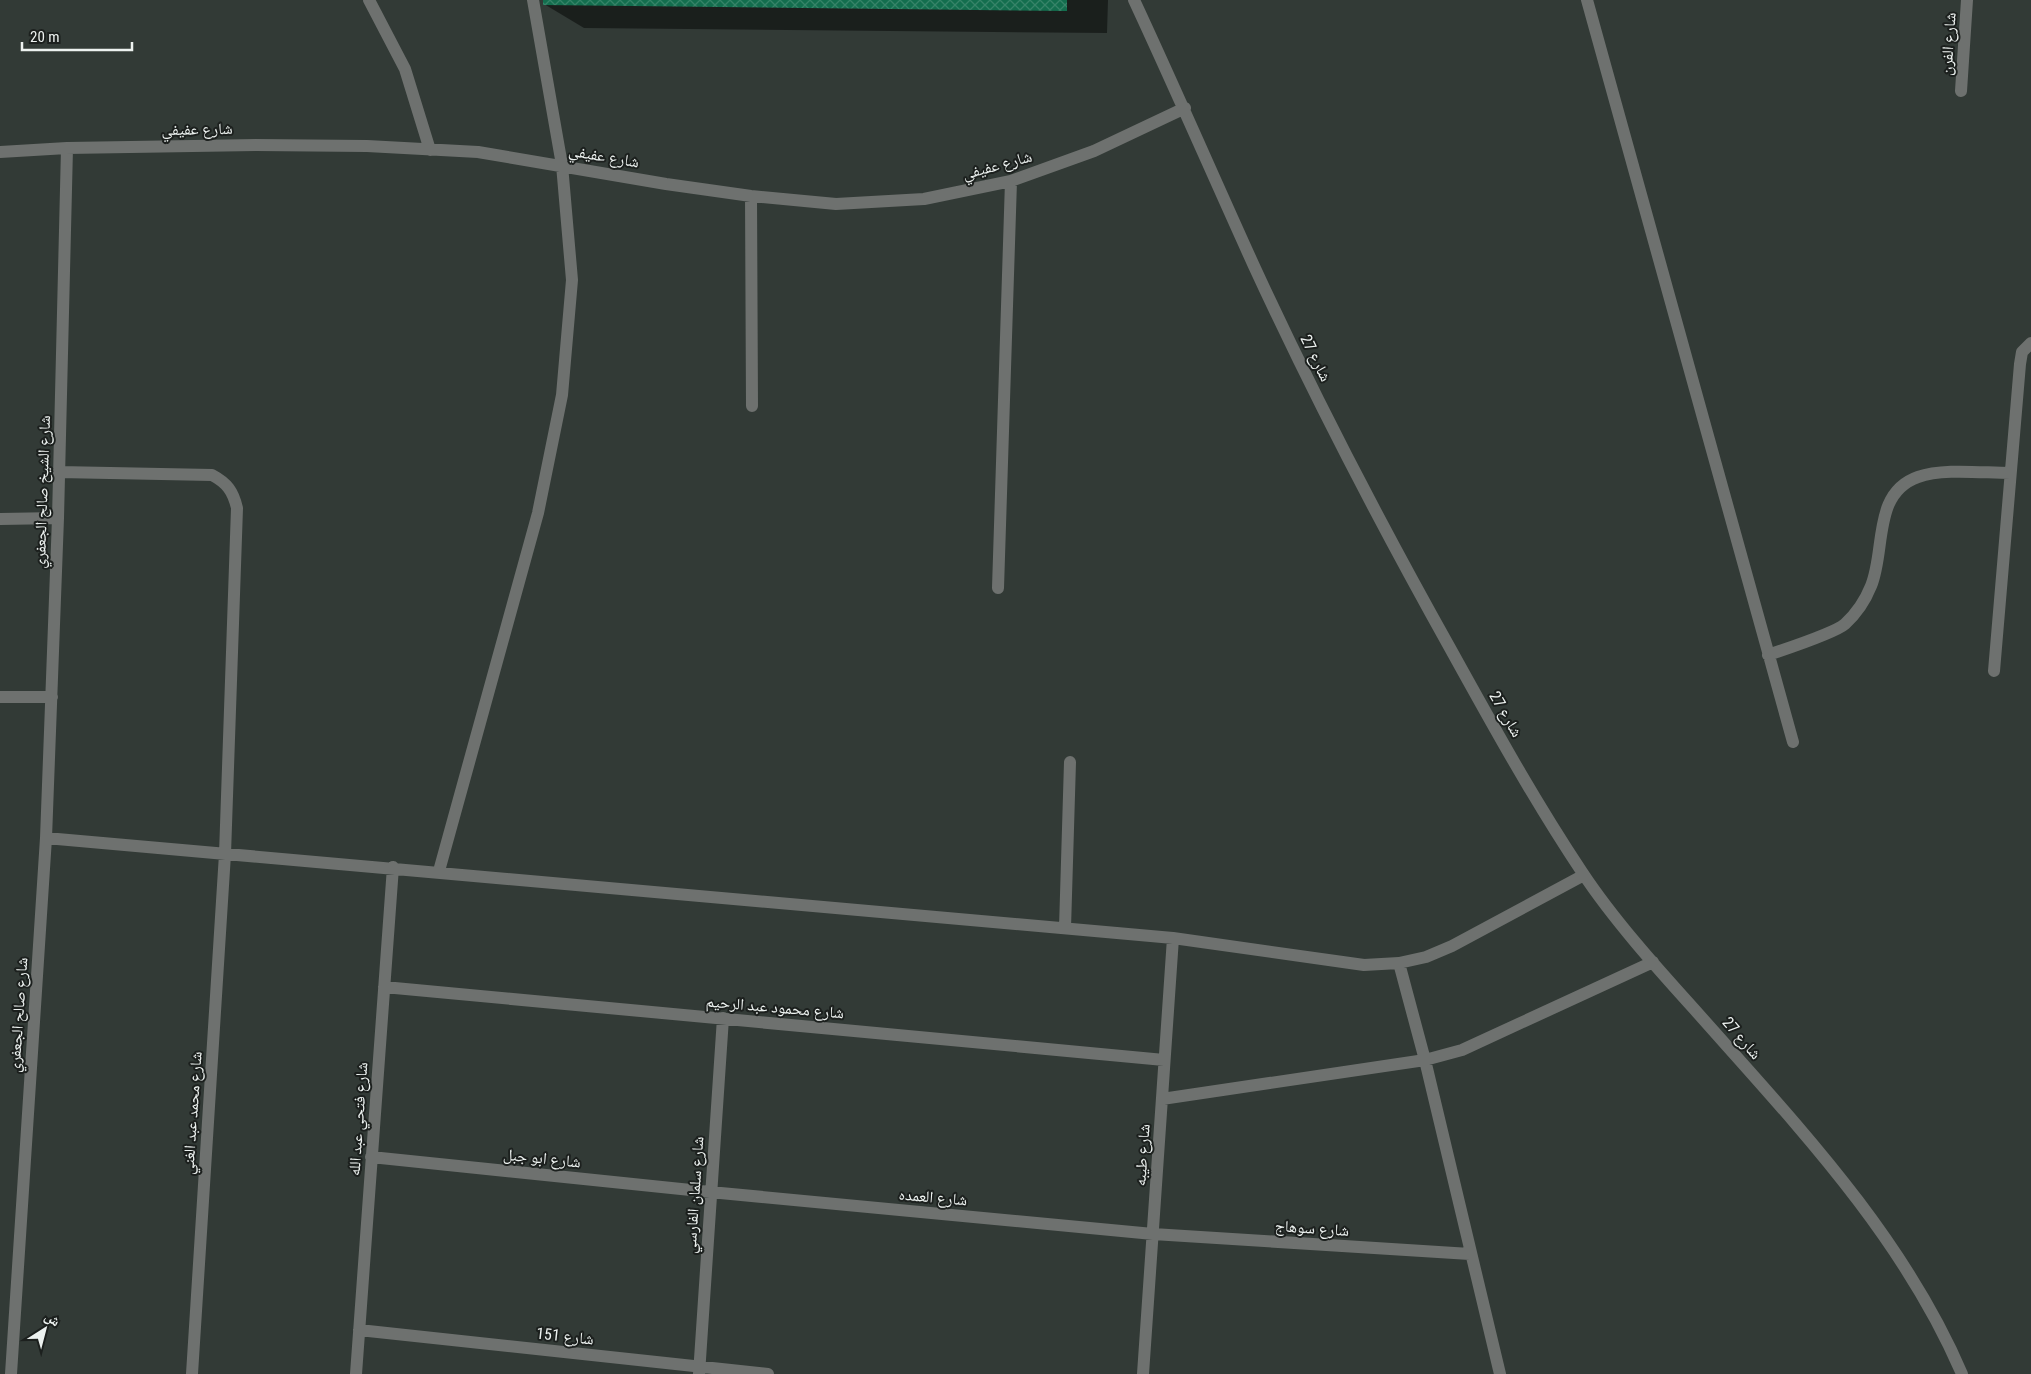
<svg xmlns="http://www.w3.org/2000/svg" width="2031" height="1374" viewBox="0 0 2031 1374" font-family="'Roboto Condensed','Noto Naskh Arabic',sans-serif">
  <defs>
    <pattern id="building-cross-hatch" width="8" height="8" patternUnits="userSpaceOnUse" patternTransform="scale(1.25)"><rect width="8" height="8" fill="#136e4e"/><path d="M0 0l8 8M0 8l8-8" fill="none" stroke="#368368"/></pattern>
  </defs>
  <rect width="100%" height="100%" fill="#323a36"/>
  <path fill="#0007" d="M 544,0 L 1108,0 L 1107,33 L 584,28 L 544,4 Z"/>
  <path fill="url(#building-cross-hatch)" d="M 543,0 L 1067,0 L 1067,11 L 543,5 Z"/>
  <g fill="none" stroke-linecap="round" stroke-linejoin="round">
    <path stroke="#6e716f" stroke-width="12" d="M 369,0 L 405,69 L 430,150
      M 1134,0 C 1175,88 1214,178 1254,266 C 1314,396 1380,523 1450,648 C 1492,724 1534,800 1582,872 C 1613,919 1657,968 1695,1010 C 1795,1123 1902,1234 1962,1374
      M 1587,0 L 1793,742
      M 1961,91 L 1967,0
      M 0,152 L 67,148 L 256,145 L 367,146 L 478,152 L 666,184 L 751,196 L 836,204 L 924,199 L 1011,181 L 1094,151 L 1185,108
      M 751,196 L 752,406
      M 59,472 L 212,475 C 227,483 233,491 237,508 L 225,854 L 192,1374
      M 0,519 L 58,518
      M 998,588 L 1011,181
      M 1768,655 C 1783,650 1836,632 1845,624 C 1857,613 1865,601 1871,586 C 1886,550 1872,493 1918,477 C 1943,468 1983,473 2010,473
      M 1994,671 L 2020,364 L 2022,352 L 2031,343
      M 0,697 L 52,697
      M 46,838 L 1173,938 L 1364,965 L 1399,963 L 1426,957 L 1452,946 L 1584,875
      M 439,871 L 538,513 L 562,395 L 572,280 L 562,165 L 533,0
      M 1065,928 L 1070,762
      M 1399,963 L 1425,1060 L 1500,1374
      M 384,987 L 1164,1060
      M 1162,1099 L 1425,1060 L 1462,1050 L 1653,962
      M 371,1157 L 710,1192 L 1153,1234 L 1470,1254
      M 359,1330 L 768,1374
      M 11,1374 L 46,838 L 58,518 L 67,148
      M 356,1374 L 393,867
      M 699,1374 L 723,1018
      M 1143,1374 L 1173,938"/>
  </g>
  <g text-anchor="middle" dominant-baseline="central" stroke-width="4" stroke-linejoin="round" paint-order="stroke">
    <g font-size="16" fill="#edf2f0" stroke="#1c201e">
      <text transform="translate(1948 44) rotate(-86)">شارع الفرن</text>
      <text transform="translate(197 129) rotate(-1)">شارع عفيفي</text>
      <text transform="translate(604 156) rotate(10)">شارع عفيفي</text>
      <text transform="translate(997 165) rotate(-15)">شارع عفيفي</text>
      <text transform="translate(1316 358) rotate(64)">شارع 27</text>
      <text transform="translate(42 492) rotate(-88)">شارع الشيخ صالح الجعفري</text>
      <text transform="translate(1506 714) rotate(60)">شارع 27</text>
      <text transform="translate(775 1007) rotate(5)">شارع محمود عبد الرحيم</text>
      <text transform="translate(18 1015) rotate(-86)">شارع صالح الجعفري</text>
      <text transform="translate(1742 1038) rotate(49)">شارع 27</text>
      <text transform="translate(192 1113) rotate(-86)">شارع محمد عبد الغني</text>
      <text transform="translate(358 1119) rotate(-86)">شارع فتحي عبد الله</text>
      <text transform="translate(1142 1155) rotate(-86)">شارع طيبه</text>
      <text transform="translate(542 1158) rotate(6)">شارع ابو جبل</text>
      <text transform="translate(694 1195) rotate(-86)">شارع سلمان الفارسي</text>
      <text transform="translate(933 1197) rotate(5)">شارع العمده</text>
      <text transform="translate(1312 1228) rotate(4)">شارع سوهاج</text>
      <text transform="translate(565 1336) rotate(6)">شارع 151</text>
    </g>
  </g>
  <g transform="translate(45 1329) rotate(36)" stroke="#1c201e" stroke-width="4" paint-order="stroke">
  <path d="M0-4L9 19L0 12L-9 19Z" fill="#edf2f0"/>
  <text y="-8" font-size="14" font-weight="bold" text-anchor="middle" fill="#edf2f0">ش</text>
  </g>
  <path d="M22 42v8h110v-8" fill="none" stroke="#edf2f0" stroke-width="2.5"/>
  <text x="30" y="42" font-size="15" fill="#edf2f0" stroke="#1c201e" stroke-width="4" paint-order="stroke">20 m</text>
</svg>
